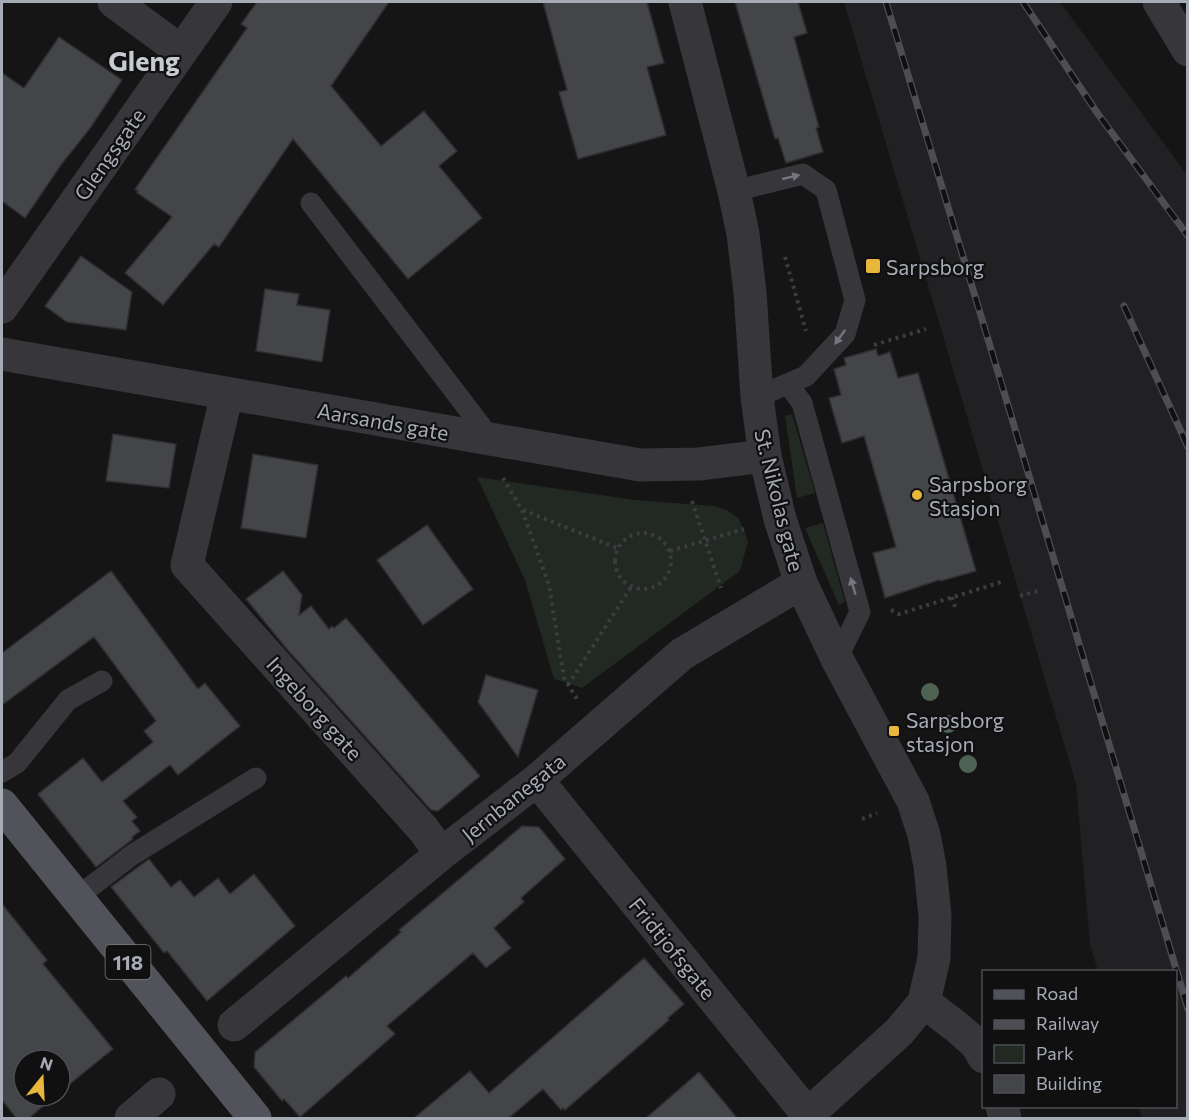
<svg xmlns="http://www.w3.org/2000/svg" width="1189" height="1120" viewBox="0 0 1189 1120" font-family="Commissioner,sans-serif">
  <rect width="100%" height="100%" fill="#151516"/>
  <path fill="#212123" d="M 844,2 L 1060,2 L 1187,175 L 1187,1118 L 1142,1118 L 1139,1107 L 1176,1106 L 1176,972 L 1098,971 L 1090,944 L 1076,784 Z"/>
  <path fill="#212922" d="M 792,414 L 815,493 L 797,498 L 785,416 Z
    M 477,477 L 635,500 L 714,506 L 727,510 L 739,519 L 748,541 L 740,571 L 582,688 L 554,679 L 525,580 Z
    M 823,523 L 845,602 L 839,605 L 805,528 Z"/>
  <path fill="#444549" stroke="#2f2f32" stroke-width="1.5" d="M 257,2 L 389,2 L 331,86 L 381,146 L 424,111 L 457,151 L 439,166 L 482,218 L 408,279 L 293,139 L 219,247 L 214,244 L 163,305 L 125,273 L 172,217 L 136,192 L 138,191 L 135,189 L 247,28 L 241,24 Z
    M 543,2 L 647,2 L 664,63 L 647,67 L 666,135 L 578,159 L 559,92 L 567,90 Z
    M 735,2 L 798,2 L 807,33 L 794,37 L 815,113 L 819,127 L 816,128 L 823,152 L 786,163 L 778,138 L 775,139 Z
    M 59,37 L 122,80 L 91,127 L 61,165 L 25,218 L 2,201 L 2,73 L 24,88 Z
    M 81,256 L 132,292 L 126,330 L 67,322 L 45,306 Z
    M 265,289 L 299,294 L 297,305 L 330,310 L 322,362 L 256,351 Z
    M 876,349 L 878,356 L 890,352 L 898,378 L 918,373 L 976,571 L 941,581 L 939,580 L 885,598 L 873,553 L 896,547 L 864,436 L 842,443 L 829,398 L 841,395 L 834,369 L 846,365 L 844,358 Z
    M 113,434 L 176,444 L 169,488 L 106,481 Z
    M 253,454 L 318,465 L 306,538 L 241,528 Z
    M 427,525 L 473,589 L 423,625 L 377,560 Z
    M 111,571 L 198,689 L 205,683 L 240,726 L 178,775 L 170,765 L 123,801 L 137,817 L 132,821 L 140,831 L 132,837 L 133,839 L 96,867 L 38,794 L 83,758 L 102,782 L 153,742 L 144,731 L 156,721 L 94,637 L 2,705 L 2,653 Z
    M 283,571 L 302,595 L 299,615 L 311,606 L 329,629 L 332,626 L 334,628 L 346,618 L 480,776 L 438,811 L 431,810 L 286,648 L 246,599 Z
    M 486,675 L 538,690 L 518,757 L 478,702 Z
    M 522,826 L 539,827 L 565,859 L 521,898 L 524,902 L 494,928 L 511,948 L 486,968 L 473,953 L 387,1026 L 395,1034 L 300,1117 L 284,1099 L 282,1101 L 254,1067 L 255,1052 L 346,976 L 348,978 L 401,932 L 399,930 Z
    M 149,859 L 171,887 L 180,880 L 194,897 L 218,878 L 230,894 L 254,874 L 295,926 L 207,1001 L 167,951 L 164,953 L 111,887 Z
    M 2,904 L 47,960 L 43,964 L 113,1049 L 60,1092 L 60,1060 L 24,1060 L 24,1096 L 55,1096 L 28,1119 L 17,1119 L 2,1100 Z
    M 644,958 L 684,1004 L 668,1018 L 669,1020 L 565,1110 L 563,1108 L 561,1110 L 543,1089 L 510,1117 L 511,1119 L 413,1119 L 470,1071 L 489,1093 Z
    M 699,1072 L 738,1119 L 645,1119 Z"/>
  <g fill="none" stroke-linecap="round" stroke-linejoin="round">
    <path stroke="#3c3d42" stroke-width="4" stroke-dasharray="3 4.5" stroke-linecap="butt" d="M 785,257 L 806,331
      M 874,345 L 926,329
      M 503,478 L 522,510 L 549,585 L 564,678 L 577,699
      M 692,501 L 721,588
      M 523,510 L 617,548
      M615 561a28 28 0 1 1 56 0a28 28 0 1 1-56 0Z
      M 670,551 L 744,529
      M 1020,596 L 1038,591
      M 952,597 L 956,610
      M 891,610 L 899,614 L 1001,582
      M 568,685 L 631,587
      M 862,819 L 877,813"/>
    <path stroke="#36363b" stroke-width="21" d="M 734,191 L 803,174 L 826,190 L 855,300 L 845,334 L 806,376 L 757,397
      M 311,203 L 491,439
      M 788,384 L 802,403 L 860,612 L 837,659
      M 2,772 L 17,763 L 68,700 L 102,681
      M 76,898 L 132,855 L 256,778"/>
    <path stroke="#36363b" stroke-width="33" d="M 114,2 L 181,51
      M 2,307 L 216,2
      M 2,354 L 640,465 L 699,464 L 765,456
      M 227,393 L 187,565 L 424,830 L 441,854
      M 537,780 L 808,1115
      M 234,1025 L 441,854 L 537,780 L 682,654 L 801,583
      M 131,1118 L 159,1094"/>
    <path stroke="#36363b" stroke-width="33" d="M 685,2 L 734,191 L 743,234 L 750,292 L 757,397 L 765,456 L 780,519 L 801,583 L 837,659 L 913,801 L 924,835 L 930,866 L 935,916 L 934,958 L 924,1002 L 899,1032 L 804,1118
      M 1159,2 L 1188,50
      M 924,1002 L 958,1028 L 976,1044 L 984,1057
      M 1002,1106 L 1005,1118"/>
    <path stroke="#52535a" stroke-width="33" d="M 2,805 L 255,1118"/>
    <defs>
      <path id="rail" d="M 886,2 L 1007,402 L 1188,1009
        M 1023,2 L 1098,114 L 1188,236
        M 1124,306 L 1188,447"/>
    </defs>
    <use href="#rail" stroke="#4d4e54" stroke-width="7"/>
    <use href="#rail" stroke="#101011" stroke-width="4.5" stroke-dasharray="14" stroke-linecap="butt"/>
  </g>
  <g fill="#4f6152">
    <circle cx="930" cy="692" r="9"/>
    <circle cx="948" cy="724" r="9"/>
    <circle cx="968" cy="764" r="9"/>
  </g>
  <defs><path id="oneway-solid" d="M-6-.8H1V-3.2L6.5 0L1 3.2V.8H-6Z" transform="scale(1.5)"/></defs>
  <g fill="#74767f">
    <use href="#oneway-solid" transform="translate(791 177) rotate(-13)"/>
    <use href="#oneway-solid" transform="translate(840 337) rotate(126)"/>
    <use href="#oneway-solid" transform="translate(853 586) rotate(-106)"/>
  </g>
  <g fill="#e8b73b" stroke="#101011" stroke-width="2">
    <rect x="865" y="258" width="16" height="16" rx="3"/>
    <circle cx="917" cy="495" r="6"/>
    <rect x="888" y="725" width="12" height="12" rx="3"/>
  </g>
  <g text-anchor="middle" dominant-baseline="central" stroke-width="4.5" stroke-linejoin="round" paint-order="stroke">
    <rect fill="#101011" stroke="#7a7c84" stroke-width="1.5" x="105.5" y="945" width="45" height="34" rx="4.5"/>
    <g font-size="20" font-weight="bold" fill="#a7abb6">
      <text x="128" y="962">118</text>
    </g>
    <g font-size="21" fill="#a7abb6" stroke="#101011">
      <text transform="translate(109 154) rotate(-55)">Glengsgate</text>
      <text transform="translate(383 421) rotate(10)">Aarsands gate</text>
      <text transform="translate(780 500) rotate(76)">St. Nikolas gate</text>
      <text transform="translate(315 708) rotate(48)">Ingeborg gate</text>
      <text transform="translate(513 797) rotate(-39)">Jernbanegata</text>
      <text transform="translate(673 948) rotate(51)">Fridtjofsgate</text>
    </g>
    <g font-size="21" fill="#a7abb6" stroke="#101011" text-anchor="start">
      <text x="886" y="266">Sarpsborg</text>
      <text x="929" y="483">Sarpsborg<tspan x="929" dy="24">Stasjon</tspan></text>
      <text x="906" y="719">Sarpsborg<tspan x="906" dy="24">stasjon</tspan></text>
    </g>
    <g font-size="27" font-weight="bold" fill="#c8cad2" stroke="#101011">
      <text x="144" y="60">Gleng</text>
    </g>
  </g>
  <rect width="1189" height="1120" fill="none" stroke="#a7abb6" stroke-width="6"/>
  <rect x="982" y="970" width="195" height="138" fill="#101011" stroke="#4c4e53" stroke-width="1.5"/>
  <rect x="994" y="990" width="30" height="9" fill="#52535a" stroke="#4c4e53" stroke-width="1.5"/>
  <text x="1036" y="1000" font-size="18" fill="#a7abb6">Road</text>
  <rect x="994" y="1020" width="30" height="9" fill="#4d4e54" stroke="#4c4e53" stroke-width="1.5"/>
  <text x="1036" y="1030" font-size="18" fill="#a7abb6">Railway</text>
  <rect x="994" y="1045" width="30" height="18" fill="#212922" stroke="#4c4e53" stroke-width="1.5"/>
  <text x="1036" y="1060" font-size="18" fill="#a7abb6">Park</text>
  <rect x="994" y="1075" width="30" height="18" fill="#444549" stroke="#4c4e53" stroke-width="1.5"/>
  <text x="1036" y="1090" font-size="18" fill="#a7abb6">Building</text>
  <g transform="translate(42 1078) rotate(18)"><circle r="28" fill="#101011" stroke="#4c4e53" stroke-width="1.5"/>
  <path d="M0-4.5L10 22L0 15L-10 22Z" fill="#e8b73b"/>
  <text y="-9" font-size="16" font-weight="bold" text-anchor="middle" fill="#a7abb6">N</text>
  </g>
</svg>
